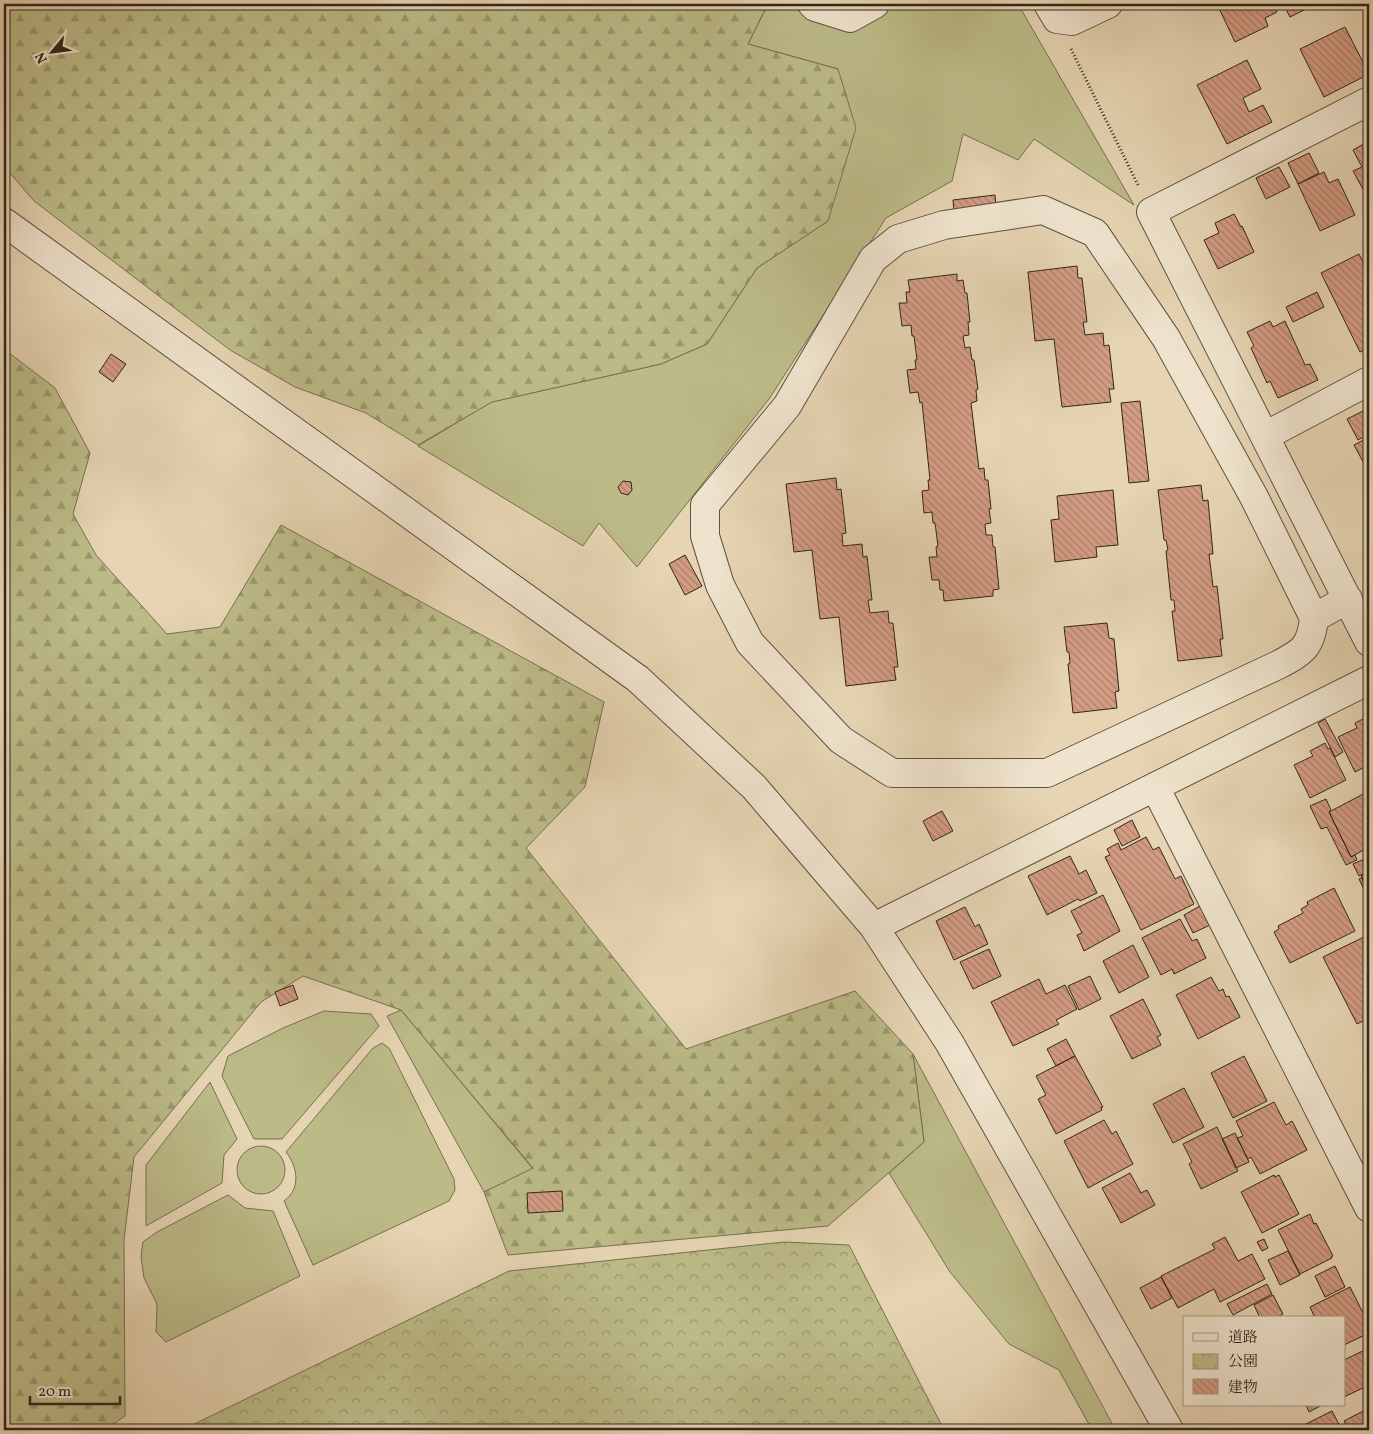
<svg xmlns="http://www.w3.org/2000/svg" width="1373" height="1434" viewBox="0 0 1373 1434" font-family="Vollkorn,'Noto Serif JP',serif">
  <defs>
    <pattern id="forest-firs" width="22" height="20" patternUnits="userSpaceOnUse" patternTransform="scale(1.25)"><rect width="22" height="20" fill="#bcbb88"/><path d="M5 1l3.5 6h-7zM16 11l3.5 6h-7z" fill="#99986e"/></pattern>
    <pattern id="park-crowns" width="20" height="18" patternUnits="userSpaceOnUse" patternTransform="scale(1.25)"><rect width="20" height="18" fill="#bcbb88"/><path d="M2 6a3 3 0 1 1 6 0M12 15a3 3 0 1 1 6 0" fill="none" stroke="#99986e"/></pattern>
    <pattern id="building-back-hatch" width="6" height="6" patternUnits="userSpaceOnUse" patternTransform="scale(1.25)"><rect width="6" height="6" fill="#d49c83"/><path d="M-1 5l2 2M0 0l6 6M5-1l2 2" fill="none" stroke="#ac7f6a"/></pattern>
  </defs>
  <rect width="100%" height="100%" fill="#e6d4b2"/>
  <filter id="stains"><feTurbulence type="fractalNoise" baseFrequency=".004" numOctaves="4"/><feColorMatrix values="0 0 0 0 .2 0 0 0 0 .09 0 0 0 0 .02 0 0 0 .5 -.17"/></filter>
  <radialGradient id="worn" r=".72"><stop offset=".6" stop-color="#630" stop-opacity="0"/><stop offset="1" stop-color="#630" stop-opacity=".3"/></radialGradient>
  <path fill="#bcbb88" stroke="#767052" d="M 768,4 L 813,4 L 852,32 L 894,4 L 1018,4 L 1134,205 L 1034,139 L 1018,160 L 963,134 L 952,181 L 886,218 L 769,399 L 637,567 L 599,523 L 583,546 L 418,446 L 491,402 L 661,364 L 707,344 L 757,268 L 828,221 L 838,69 L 748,44 Z
    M 401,1010 L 533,1169 L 484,1192 L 387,1016 Z
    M 324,1011 L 371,1014 L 379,1026 L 282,1139 L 254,1139 L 222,1076 L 228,1056 L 283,1028 Z
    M 382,1043 L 389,1048 L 454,1179 L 455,1190 L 449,1201 L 313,1265 L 284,1201 C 301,1189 298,1167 286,1152 L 373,1048 Z
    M 913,1054 L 1115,1429 L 1092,1430 L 1059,1370 L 1009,1344 L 950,1272 L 889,1173 L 924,1142 Z
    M 210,1082 L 237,1139 L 224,1155 L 222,1183 L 146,1226 L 146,1165 Z
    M237 1170a24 24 0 1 1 48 0a24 24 0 1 1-48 0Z
    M 228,1195 L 245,1208 L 273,1211 L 300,1276 L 166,1342 L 156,1332 L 157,1304 L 144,1278 L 141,1257 L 143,1242 L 157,1232 Z"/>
  <path fill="url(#forest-firs)" stroke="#767052" d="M 4,4 L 768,4 L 748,44 L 838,69 L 856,128 L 828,221 L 757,268 L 707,344 L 661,364 L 492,402 L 418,445 L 366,413 L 295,387 L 230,350 L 34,201 L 4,166 Z
    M 4,349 L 55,388 L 90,453 L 73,514 L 96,555 L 167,634 L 220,627 L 281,525 L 604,702 L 585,787 L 526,848 L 686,1049 L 855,991 L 913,1054 L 924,1142 L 828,1226 L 508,1255 L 484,1192 L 533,1168 L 401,1010 L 303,976 L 261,1002 L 134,1157 L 124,1240 L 125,1416 L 105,1430 L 4,1430 Z"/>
  <path fill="url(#park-crowns)" stroke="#767052" d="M 784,1242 L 849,1245 L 944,1430 L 182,1430 L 509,1271 Z"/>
  <path fill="url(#building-back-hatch)" stroke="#30261c" d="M 1217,4 L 1273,4 L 1277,12 L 1265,18 L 1268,26 L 1235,42 Z
    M 1283,4 L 1316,4 L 1290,17 Z
    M 1345,27 L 1369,74 L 1324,97 L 1300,49 Z
    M 1247,60 L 1261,89 L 1243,98 L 1249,112 L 1263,105 L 1272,122 L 1227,144 L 1197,85 Z
    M 1369,141 L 1369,200 L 1353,171 L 1362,167 L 1353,150 Z
    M 1309,153 L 1319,173 L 1298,184 L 1288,163 Z
    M 1279,167 L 1290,187 L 1266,199 L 1256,178 Z
    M 1324,172 L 1329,183 L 1338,179 L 1355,215 L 1320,231 L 1298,184 Z
    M 995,195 L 996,207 L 954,212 L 953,200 Z
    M 1234,214 L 1241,227 L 1242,226 L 1254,252 L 1218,269 L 1204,240 L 1219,233 L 1215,223 Z
    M 1359,254 L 1366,268 L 1369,267 L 1369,348 L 1360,352 L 1321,273 Z
    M 1077,266 L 1078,278 L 1082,278 L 1087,322 L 1083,322 L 1085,335 L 1103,333 L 1104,346 L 1109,345 L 1114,389 L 1109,389 L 1111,402 L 1062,407 L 1054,339 L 1035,341 L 1028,272 Z
    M 957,274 L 957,281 L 963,280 L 965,293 L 967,293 L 970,322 L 968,322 L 969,335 L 963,336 L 965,348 L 970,347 L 972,360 L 974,360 L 978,389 L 976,390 L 977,401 L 971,403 L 979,469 L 984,468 L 985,480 L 988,480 L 991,509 L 989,509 L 991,523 L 985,524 L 986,535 L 992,535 L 993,547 L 995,547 L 999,589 L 993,590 L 993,596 L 944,601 L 943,590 L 940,590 L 939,580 L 932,580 L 929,557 L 937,557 L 936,547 L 938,546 L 935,523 L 933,523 L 932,512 L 924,513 L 922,491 L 929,490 L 928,480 L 930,480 L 922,402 L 920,403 L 918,392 L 910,393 L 907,370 L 916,369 L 915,360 L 917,360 L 914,336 L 912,336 L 911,325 L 902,326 L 899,303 L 907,303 L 906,292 L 910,292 L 908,280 Z
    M 1317,292 L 1324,307 L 1293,322 L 1286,307 Z
    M 1270,321 L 1273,327 L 1285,321 L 1305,365 L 1310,364 L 1318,380 L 1278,398 L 1270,381 L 1267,383 L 1251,348 L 1254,346 L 1247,332 Z
    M 111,354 L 126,364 L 113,382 L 99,372 Z
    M 1140,401 L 1149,481 L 1129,483 L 1121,403 Z
    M 1369,408 L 1369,434 L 1358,440 L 1347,419 Z
    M 1369,437 L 1369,482 L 1365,473 L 1368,471 L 1354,445 Z
    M 836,478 L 837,490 L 841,489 L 846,533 L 842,534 L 843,546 L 862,544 L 863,557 L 867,556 L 872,600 L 868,600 L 870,613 L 888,611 L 889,623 L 893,623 L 898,667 L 894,667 L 896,680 L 846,686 L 839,617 L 820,619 L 812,550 L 794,552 L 786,484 Z
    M 623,481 L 631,482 L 632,490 L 628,495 L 621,493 L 618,487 Z
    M 1201,485 L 1203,501 L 1208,500 L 1213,554 L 1209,554 L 1213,587 L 1217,586 L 1223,639 L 1220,639 L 1222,656 L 1178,661 L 1172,611 L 1175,611 L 1174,600 L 1171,600 L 1166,551 L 1168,550 L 1166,540 L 1164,540 L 1158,490 Z
    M 1113,490 L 1118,545 L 1096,547 L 1097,557 L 1055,562 L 1051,520 L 1059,519 L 1057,496 Z
    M 685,555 L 702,586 L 685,595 L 669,564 Z
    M 1107,623 L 1109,638 L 1114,639 L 1119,691 L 1115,692 L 1117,708 L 1073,713 L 1068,664 L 1070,663 L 1069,652 L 1067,652 L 1064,627 Z
    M 1369,716 L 1369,765 L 1355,772 L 1338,737 L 1357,728 L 1355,723 Z
    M 1325,719 L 1343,752 L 1335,757 L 1318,723 Z
    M 1325,743 L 1328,749 L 1330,748 L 1346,780 L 1310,798 L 1294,765 L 1313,756 L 1310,751 Z
    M 1369,791 L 1369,847 L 1351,857 L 1329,812 Z
    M 1326,799 L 1331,810 L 1329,812 L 1351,857 L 1355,855 L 1357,860 L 1346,865 L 1327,827 L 1321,829 L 1310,806 Z
    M 942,811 L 953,831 L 933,841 L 923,821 Z
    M 1132,820 L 1140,837 L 1122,846 L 1114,830 Z
    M 1146,837 L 1153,850 L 1159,847 L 1175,879 L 1181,876 L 1194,904 L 1141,930 L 1105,857 L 1110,855 L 1107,849 L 1118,843 L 1121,850 Z
    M 1070,856 L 1079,874 L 1086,870 L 1097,893 L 1080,901 L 1078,899 L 1047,915 L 1028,876 Z
    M 1369,857 L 1369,871 L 1359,876 L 1353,864 Z
    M 1369,871 L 1369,893 L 1361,876 Z
    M 1362,878 L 1369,893 L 1369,900 L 1359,879 Z
    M 1334,888 L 1355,931 L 1290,963 L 1274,932 L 1279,929 L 1278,926 L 1303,913 L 1301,909 L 1308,905 L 1307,902 Z
    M 1103,895 L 1120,931 L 1084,951 L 1077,935 L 1082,933 L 1071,911 Z
    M 1200,906 L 1210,925 L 1193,933 L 1184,915 Z
    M 965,907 L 975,927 L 979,924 L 988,944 L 954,960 L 936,921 Z
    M 1180,919 L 1192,941 L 1197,939 L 1206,958 L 1174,974 L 1172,969 L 1161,975 L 1142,938 Z
    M 1364,937 L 1369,946 L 1368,950 L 1369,953 L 1369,1018 L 1357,1024 L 1323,957 Z
    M 1133,945 L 1149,977 L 1119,993 L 1103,961 Z
    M 989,949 L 1001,976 L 973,989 L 960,962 Z
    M 1090,976 L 1101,999 L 1079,1010 L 1068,986 Z
    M 1211,977 L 1219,991 L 1223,989 L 1226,997 L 1229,996 L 1240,1017 L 1198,1039 L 1176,995 Z
    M 1039,979 L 1046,994 L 1065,985 L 1077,1009 L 1056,1020 L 1059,1024 L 1013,1046 L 991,1002 Z
    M 293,985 L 298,999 L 280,1006 L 275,992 Z
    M 1143,999 L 1161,1035 L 1157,1037 L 1161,1045 L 1132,1059 L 1110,1016 Z
    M 1066,1039 L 1075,1056 L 1056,1066 L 1047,1049 Z
    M 1075,1056 L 1103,1107 L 1101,1107 L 1102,1110 L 1056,1134 L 1038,1099 L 1046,1095 L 1036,1076 Z
    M 1244,1056 L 1267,1101 L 1233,1118 L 1211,1073 Z
    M 1184,1088 L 1204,1127 L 1173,1143 L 1153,1104 Z
    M 1274,1102 L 1286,1125 L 1292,1121 L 1307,1150 L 1260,1174 L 1251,1157 L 1248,1159 L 1237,1138 L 1243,1136 L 1236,1121 Z
    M 1104,1120 L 1112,1134 L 1116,1131 L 1133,1164 L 1088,1188 L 1064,1141 Z
    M 1217,1127 L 1238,1171 L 1201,1189 L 1189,1164 L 1192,1162 L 1183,1144 Z
    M 1235,1133 L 1249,1162 L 1236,1168 L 1222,1139 Z
    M 1130,1173 L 1141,1193 L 1147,1190 L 1155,1205 L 1121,1223 L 1102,1188 Z
    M 1274,1175 L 1275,1177 L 1279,1175 L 1299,1214 L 1262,1233 L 1241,1192 Z
    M 562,1191 L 563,1211 L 528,1213 L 527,1193 Z
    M 1310,1214 L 1314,1224 L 1316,1223 L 1333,1256 L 1331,1257 L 1332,1258 L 1300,1274 L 1278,1230 Z
    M 1225,1237 L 1238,1261 L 1252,1254 L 1265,1279 L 1220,1302 L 1214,1289 L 1178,1308 L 1161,1276 L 1215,1249 L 1212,1244 Z
    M 1264,1239 L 1268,1248 L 1262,1251 L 1257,1242 Z
    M 1288,1251 L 1300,1275 L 1280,1285 L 1268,1260 Z
    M 1335,1266 L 1345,1287 L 1325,1297 L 1315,1276 Z
    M 1161,1277 L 1172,1298 L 1151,1309 L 1140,1288 Z
    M 1267,1284 L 1272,1294 L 1233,1315 L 1227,1304 Z
    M 1350,1287 L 1369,1325 L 1369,1333 L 1344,1345 L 1344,1318 L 1315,1318 L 1310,1307 Z
    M 1273,1295 L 1283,1314 L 1276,1318 L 1260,1318 L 1254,1305 Z
    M 1369,1348 L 1369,1385 L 1344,1397 L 1344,1360 Z
    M 1306,1405 L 1322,1405 L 1309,1412 Z
    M 1369,1408 L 1369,1430 L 1349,1430 L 1344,1421 Z
    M 1332,1411 L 1342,1430 L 1294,1430 Z"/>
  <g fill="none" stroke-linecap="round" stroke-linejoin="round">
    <defs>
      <path id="minor" d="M 812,4 L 815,7 L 850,18 L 875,4
        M 1048,4 L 1057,19 L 1072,21 L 1108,4
        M 1369,101 L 1151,212 L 1369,642
        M 4,222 L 638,679 L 754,787 L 874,927 L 949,1042 L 1169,1430
        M 1265,436 L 1369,381
        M 1314,618 L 1254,497 L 1166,338 L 1095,233 L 1043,210 L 944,225 L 898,239 L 873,259 L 787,406 L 705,505 L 705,536 L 720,585 L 750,643 L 841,740 L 892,773 L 1047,773 L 1278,665 C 1303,652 1311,647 1314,618 L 1348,599
        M 1155,787 L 1369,1208
        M 874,927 L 1369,680"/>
    </defs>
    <use href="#minor" stroke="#5e5242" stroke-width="30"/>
    <path stroke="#30261c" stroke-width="3" stroke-dasharray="1 2.5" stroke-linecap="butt" d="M 1071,49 L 1139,187"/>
    <use href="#minor" stroke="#efe3cd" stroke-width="28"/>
  </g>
  <rect width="1373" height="1434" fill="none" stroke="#e6d4b2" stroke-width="20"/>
  <rect x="5" y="5" width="1363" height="1424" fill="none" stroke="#30261c" stroke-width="2.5"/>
  <rect x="10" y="10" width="1353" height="1414" fill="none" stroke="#30261c"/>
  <rect x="1183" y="1316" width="162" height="90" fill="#efe3cd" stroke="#a39786"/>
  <rect x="1193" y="1333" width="25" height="8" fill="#efe3cd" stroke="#a39786"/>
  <text x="1228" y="1342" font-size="15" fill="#30261c">道路</text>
  <rect x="1193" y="1354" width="25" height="15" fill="url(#park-crowns)" stroke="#a39786"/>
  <text x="1228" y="1366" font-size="15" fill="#30261c">公園</text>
  <rect x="1193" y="1379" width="25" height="15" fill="url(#building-back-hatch)" stroke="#a39786"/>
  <text x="1228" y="1392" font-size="15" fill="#30261c">建物</text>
  <g transform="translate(52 52) rotate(241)" stroke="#efe3cd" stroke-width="4" paint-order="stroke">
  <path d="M0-4L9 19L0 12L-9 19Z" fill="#30261c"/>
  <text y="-8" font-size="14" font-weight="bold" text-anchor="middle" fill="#30261c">N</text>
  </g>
  <path d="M30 1396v8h90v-8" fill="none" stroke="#30261c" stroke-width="2.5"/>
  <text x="38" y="1396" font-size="15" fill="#30261c" stroke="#efe3cd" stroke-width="4" paint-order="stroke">20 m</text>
  <rect width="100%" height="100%" filter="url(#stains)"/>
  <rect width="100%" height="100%" fill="url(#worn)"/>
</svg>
